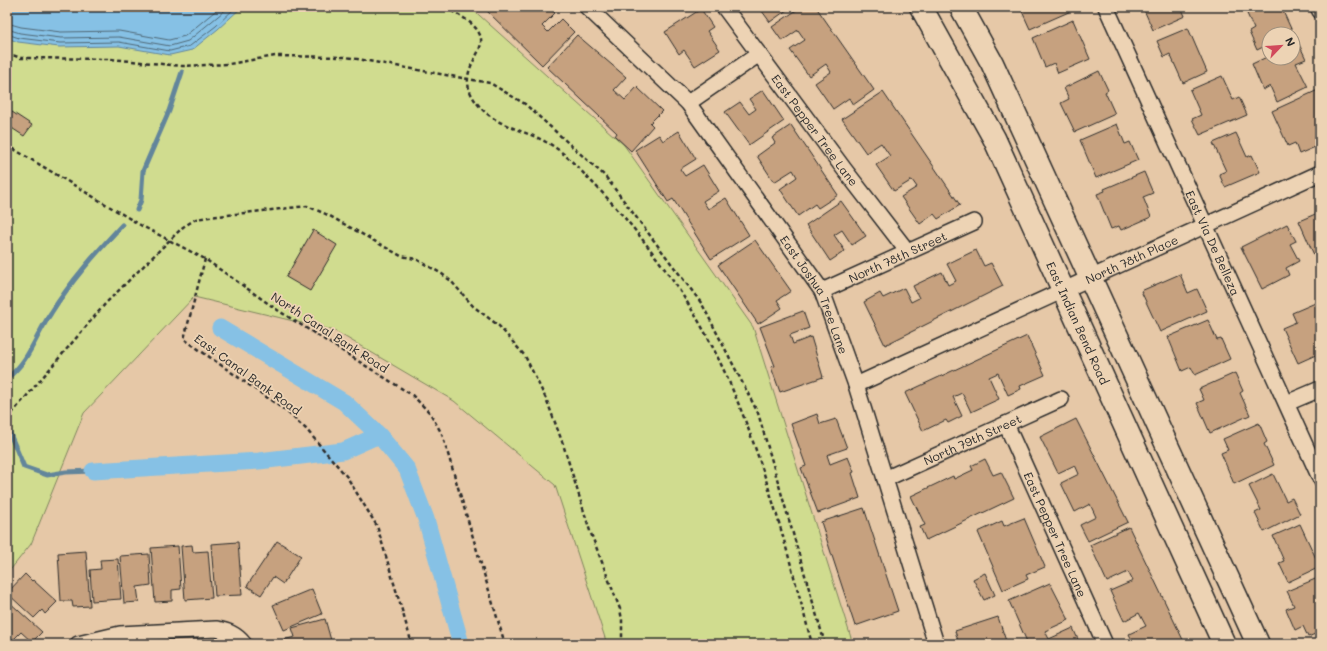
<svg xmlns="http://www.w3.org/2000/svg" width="1327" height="651" viewBox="0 0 1327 651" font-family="Mali,sans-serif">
  <rect width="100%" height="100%" fill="#e6c8a7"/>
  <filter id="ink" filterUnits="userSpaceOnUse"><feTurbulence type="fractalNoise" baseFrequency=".025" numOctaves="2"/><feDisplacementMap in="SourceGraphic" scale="8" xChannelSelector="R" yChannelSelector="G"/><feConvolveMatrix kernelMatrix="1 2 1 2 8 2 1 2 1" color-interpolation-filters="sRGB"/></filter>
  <g filter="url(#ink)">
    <path fill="#d0dc8f" stroke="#7e845d" d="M 7,7 L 470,7 L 624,145 L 753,327 L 853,644 L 607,644 L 555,485 L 454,401 L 335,331 L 194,297 L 84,413 L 31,544 L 7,574 Z"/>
    <path fill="#86c1e5" stroke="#62859b" d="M 7,7 L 242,7 L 218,29 L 192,50 L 170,55 L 119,46 L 59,47 L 18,42 L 7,38 Z"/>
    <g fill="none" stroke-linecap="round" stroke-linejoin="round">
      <path stroke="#4f6775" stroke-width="1" d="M 7,23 L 21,27 L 61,32 L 119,31 L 169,40 L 185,36 L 220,7
        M 7,29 L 20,33 L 61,38 L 119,37 L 170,46 L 188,41 L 229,7
        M 7,34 L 19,38 L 60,43 L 119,42 L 170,51 L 190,46 L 216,26 L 236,7"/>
      <path stroke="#62859b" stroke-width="5" d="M 137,210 L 141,200 L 143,171 L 169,111 L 182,72
        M 7,378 C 29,362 36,335 51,313 C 71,281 96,253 122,225
        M 7,427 L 24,467 L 47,475 L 66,472 L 93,471"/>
      <path stroke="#86c1e5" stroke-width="17" d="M 220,328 L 344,402 L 379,435 L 407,469 L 426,519 L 461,644
        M 93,471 L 259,461 L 343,451 L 379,435"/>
    </g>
    <path fill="#c6a17f" stroke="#2b2b2b" d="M 483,7 L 548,7 L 555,13 L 542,26 L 548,32 L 561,19 L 574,32 L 542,65 Z
      M 759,7 L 791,7 L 770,22 Z
      M 801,7 L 816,7 L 874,90 L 853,105 L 849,98 L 833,109 L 815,83 L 831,72 L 826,64 L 809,76 L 790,50 L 805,40 L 798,30 L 782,41 L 772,27 Z
      M 1020,7 L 1070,7 L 1071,11 L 1030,29 Z
      M 1145,7 L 1181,7 L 1185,16 L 1153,30 L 1144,10 L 1146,9 Z
      M 1244,7 L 1272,7 L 1273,10 L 1281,7 L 1293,33 L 1269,34 L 1269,44 L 1257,50 L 1249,32 L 1254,29 Z
      M 701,9 L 713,27 L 707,31 L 720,50 L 695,66 L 684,50 L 679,54 L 665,32 Z
      M 1073,20 L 1090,59 L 1058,73 L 1054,63 L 1045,67 L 1033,38 Z
      M 1188,28 L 1207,72 L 1183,83 L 1170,54 L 1164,57 L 1157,41 Z
      M 577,35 L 626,77 L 614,90 L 625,100 L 637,87 L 662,111 L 650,123 L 653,126 L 631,151 L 615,136 L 617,133 L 547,67 Z
      M 1298,42 L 1306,59 L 1296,63 L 1308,87 L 1277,102 L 1270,86 L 1263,90 L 1252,64 L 1269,56 L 1269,58 L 1293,58 L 1293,45 Z
      M 1099,71 L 1108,90 L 1105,92 L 1115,114 L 1075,132 L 1061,103 L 1069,99 L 1064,88 Z
      M 1222,76 L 1233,100 L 1239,97 L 1247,115 L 1200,135 L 1192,119 L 1201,115 L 1190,90 Z
      M 763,90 L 784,121 L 749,145 L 725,112 L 740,102 L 749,114 L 756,109 L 749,99 Z
      M 1318,90 L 1320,94 L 1320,145 L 1299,154 L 1295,143 L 1288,146 L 1272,111 Z
      M 883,92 L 960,205 L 938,219 L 934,214 L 920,224 L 901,197 L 917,187 L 912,180 L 894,191 L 876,165 L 890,156 L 881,143 L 866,153 L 842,119 Z
      M 9,110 L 32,125 L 24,136 L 7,125 L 7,113 Z
      M 1117,124 L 1125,144 L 1130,142 L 1138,160 L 1096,178 L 1080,140 Z
      M 791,125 L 838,195 L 818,208 L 815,204 L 798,216 L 780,189 L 797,177 L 793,170 L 774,182 L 757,156 L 775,143 L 772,138 Z
      M 679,131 L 696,159 L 680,169 L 685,176 L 703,165 L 719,191 L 703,201 L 708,209 L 726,198 L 749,235 L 711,259 L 673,199 L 668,202 L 635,150 L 659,135 L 663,141 Z
      M 1236,133 L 1247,157 L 1252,155 L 1260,172 L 1225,187 L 1219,174 L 1226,171 L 1213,143 Z
      M 1144,172 L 1153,193 L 1143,197 L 1151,217 L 1121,230 L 1119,226 L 1111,229 L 1097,194 L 1105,191 L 1104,189 Z
      M 841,201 L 866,236 L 852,245 L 842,230 L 834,235 L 845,251 L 830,261 L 806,225 Z
      M 1320,212 L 1320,252 L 1314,255 L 1299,221 Z
      M 1287,224 L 1296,241 L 1290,244 L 1299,261 L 1286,268 L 1289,275 L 1262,289 L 1241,247 Z
      M 313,230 L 337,245 L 310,291 L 286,277 Z
      M 755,240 L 791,291 L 777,300 L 782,308 L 758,324 L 718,265 Z
      M 976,250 L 984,266 L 991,263 L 1003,286 L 885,345 L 864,302 L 880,293 L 883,298 L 904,288 L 911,302 L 919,298 L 913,286 L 942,272 L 948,285 L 956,281 L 947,264 Z
      M 1180,274 L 1188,293 L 1197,289 L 1207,311 L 1160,332 L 1141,291 Z
      M 1320,301 L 1320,348 L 1316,350 L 1318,354 L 1298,363 L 1282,328 L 1296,322 L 1292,313 Z
      M 803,311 L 809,328 L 790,335 L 793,344 L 811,337 L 823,377 L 780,392 L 771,367 L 775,366 L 760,327 Z
      M 1208,320 L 1217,340 L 1221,339 L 1230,359 L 1195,375 L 1191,367 L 1182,371 L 1168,337 Z
      M 1027,336 L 1045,375 L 1020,386 L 1021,389 L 1008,395 L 998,373 L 989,377 L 999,399 L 971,412 L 962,393 L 953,397 L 962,416 L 948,423 L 946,420 L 923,431 L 905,393 Z
      M 1235,373 L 1243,391 L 1240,393 L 1250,415 L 1210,433 L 1197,403 L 1204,400 L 1199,389 Z
      M 817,414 L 820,424 L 836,419 L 847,448 L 827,455 L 830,464 L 848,457 L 854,472 L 852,473 L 860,498 L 818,513 L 801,468 L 806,466 L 791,424 Z
      M 1076,419 L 1128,522 L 1088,541 L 1080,525 L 1096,517 L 1090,504 L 1075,512 L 1061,483 L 1079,474 L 1075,465 L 1058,473 L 1040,437 Z
      M 1259,423 L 1267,442 L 1264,444 L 1274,465 L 1234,484 L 1221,453 L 1228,450 L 1223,439 Z
      M 985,459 L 993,475 L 1001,472 L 1014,498 L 926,540 L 920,527 L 925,525 L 911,496 L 953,476 L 954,479 L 973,470 L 971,466 Z
      M 1273,474 L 1286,501 L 1292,498 L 1300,514 L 1264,532 L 1255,513 L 1261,510 L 1249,486 Z
      M 864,508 L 898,611 L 855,626 L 821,522 Z
      M 1024,518 L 1045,567 L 1026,575 L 1028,579 L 1003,590 L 978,532 L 1002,521 L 1004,526 Z
      M 1300,524 L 1320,567 L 1288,582 L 1279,563 L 1284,561 L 1273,536 Z
      M 1129,527 L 1185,644 L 1134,644 L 1129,634 L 1146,626 L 1139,613 L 1124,621 L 1110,591 L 1133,581 L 1128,572 L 1107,582 L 1090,545 Z
      M 277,541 L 301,556 L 283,584 L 273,577 L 261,595 L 247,586 Z
      M 238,542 L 242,595 L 215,596 L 211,544 Z
      M 192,545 L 193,552 L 208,551 L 212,598 L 185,600 L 181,546 Z
      M 178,546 L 181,589 L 172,590 L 172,601 L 155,602 L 151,548 Z
      M 86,551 L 90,606 L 73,607 L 72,601 L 61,601 L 58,553 Z
      M 149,554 L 151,585 L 137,587 L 139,602 L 124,603 L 120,556 Z
      M 118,559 L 121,599 L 92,601 L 90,570 L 101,569 L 100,560 Z
      M 985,573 L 995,595 L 984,600 L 973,579 Z
      M 25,574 L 32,581 L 33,580 L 57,602 L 45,614 L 42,610 L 34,618 L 7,593 Z
      M 1320,577 L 1320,632 L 1308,637 L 1303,626 L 1295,630 L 1286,609 L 1294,606 L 1287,591 Z
      M 1050,583 L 1069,620 L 1045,631 L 1049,639 L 1073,628 L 1080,644 L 1028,644 L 1009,601 Z
      M 312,589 L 322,614 L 284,630 L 273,605 Z
      M 7,600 L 42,632 L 32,642 L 21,632 L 11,642 L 7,638 Z
      M 998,617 L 1007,644 L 959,644 L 955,631 Z
      M 325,619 L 332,644 L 275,644 L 275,642 L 295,637 L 292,628 Z"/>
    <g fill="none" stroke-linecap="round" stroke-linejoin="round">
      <defs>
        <g id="street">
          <path id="s1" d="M 587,7 L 688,103 L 822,291 L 856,385 L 936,644"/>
          <path id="s2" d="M 724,7 L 844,169 L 908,252"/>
          <path id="s3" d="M 1106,7 L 1320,478"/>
          <path d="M 1318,7 L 1320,11"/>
          <path d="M 688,103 L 759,54"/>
          <path id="s4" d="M 822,291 L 974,222"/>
          <path id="s5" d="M 856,385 L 1320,173"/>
          <path d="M 1287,403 L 1320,389"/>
          <path id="s6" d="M 1006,424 L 1105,644"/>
          <path id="s7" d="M 885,479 L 1061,399"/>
          <path d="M 78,644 L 120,634 L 216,629 C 228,631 236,634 244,644"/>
        </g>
        <g id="secondary">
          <path id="s8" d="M 921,7 L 994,138 L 1224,644"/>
          <path d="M 961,7 L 992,63 L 1258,644"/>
        </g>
      </defs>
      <use href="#street" stroke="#2b2b2b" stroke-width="18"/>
      <use href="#secondary" stroke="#2b2b2b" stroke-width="25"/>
      <path stroke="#2b2b2b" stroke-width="2.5" stroke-dasharray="4 3" stroke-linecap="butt" d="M 445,7 C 456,14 473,21 479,33 C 491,54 447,71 481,108 C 499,127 524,130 546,142 C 564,151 579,169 593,183 C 639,230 690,298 718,358 C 762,448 786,547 812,644
        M 7,53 L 21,58 L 111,59 L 182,66 L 229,64 L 275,56 L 346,57 L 490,83 L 525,104 L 605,176 L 702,304 L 758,413 L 825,644
        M 7,145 L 142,226 L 205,259 L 279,311 L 412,395 L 430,413 L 442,434 L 505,644
        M 205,259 L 184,339 L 286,411 L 306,429 L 347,477 L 377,526 L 412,644
        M 7,419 L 106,303 L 183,227 L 196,219 L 209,217 L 307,206 L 328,215 L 401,256 L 416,259 L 442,274 L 451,281 L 473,306 L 499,326 L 525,356 L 547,401 L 563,444 L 590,531 L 620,609 L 622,620 L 622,644"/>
      <use href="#street" stroke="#edd3b4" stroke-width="15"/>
      <use href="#secondary" stroke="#edd3b4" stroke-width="22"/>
    </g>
  </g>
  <g text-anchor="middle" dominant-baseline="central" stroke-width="3.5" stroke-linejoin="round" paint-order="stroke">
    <g font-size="12" fill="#2b2b2b" stroke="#edd3b4">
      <text stroke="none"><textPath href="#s2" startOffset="153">East Pepper Tree Lane</textPath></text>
      <text stroke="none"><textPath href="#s3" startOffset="259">East Via De Belleza</textPath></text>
      <text stroke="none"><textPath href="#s4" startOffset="83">North 78th Street</textPath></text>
      <text stroke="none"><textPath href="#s5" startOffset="303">North 78th Place</textPath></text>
      <text stroke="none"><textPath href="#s1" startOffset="370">East Joshua Tree Lane</textPath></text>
      <text stroke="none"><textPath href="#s8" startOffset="353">East Indian Bend Road</textPath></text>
      <text transform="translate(330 332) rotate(33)">North Canal Bank Road</text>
      <text transform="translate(248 374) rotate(36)">East Canal Bank Road</text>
      <text stroke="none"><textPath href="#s7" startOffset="96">North 79th Street</textPath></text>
      <text stroke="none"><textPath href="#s6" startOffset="121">East Pepper Tree Lane</textPath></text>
    </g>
  </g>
  <rect width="1327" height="651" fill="none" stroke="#edd3b4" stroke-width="24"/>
  <rect x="12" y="12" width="1303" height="627" fill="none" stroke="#2b2b2b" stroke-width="1.5" filter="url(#ink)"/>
  <g transform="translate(1281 46) rotate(65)"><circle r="19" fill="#edd3b4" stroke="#9f907d"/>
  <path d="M0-3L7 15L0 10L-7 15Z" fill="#d1495b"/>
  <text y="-6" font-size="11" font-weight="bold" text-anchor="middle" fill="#2b2b2b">N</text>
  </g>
</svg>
